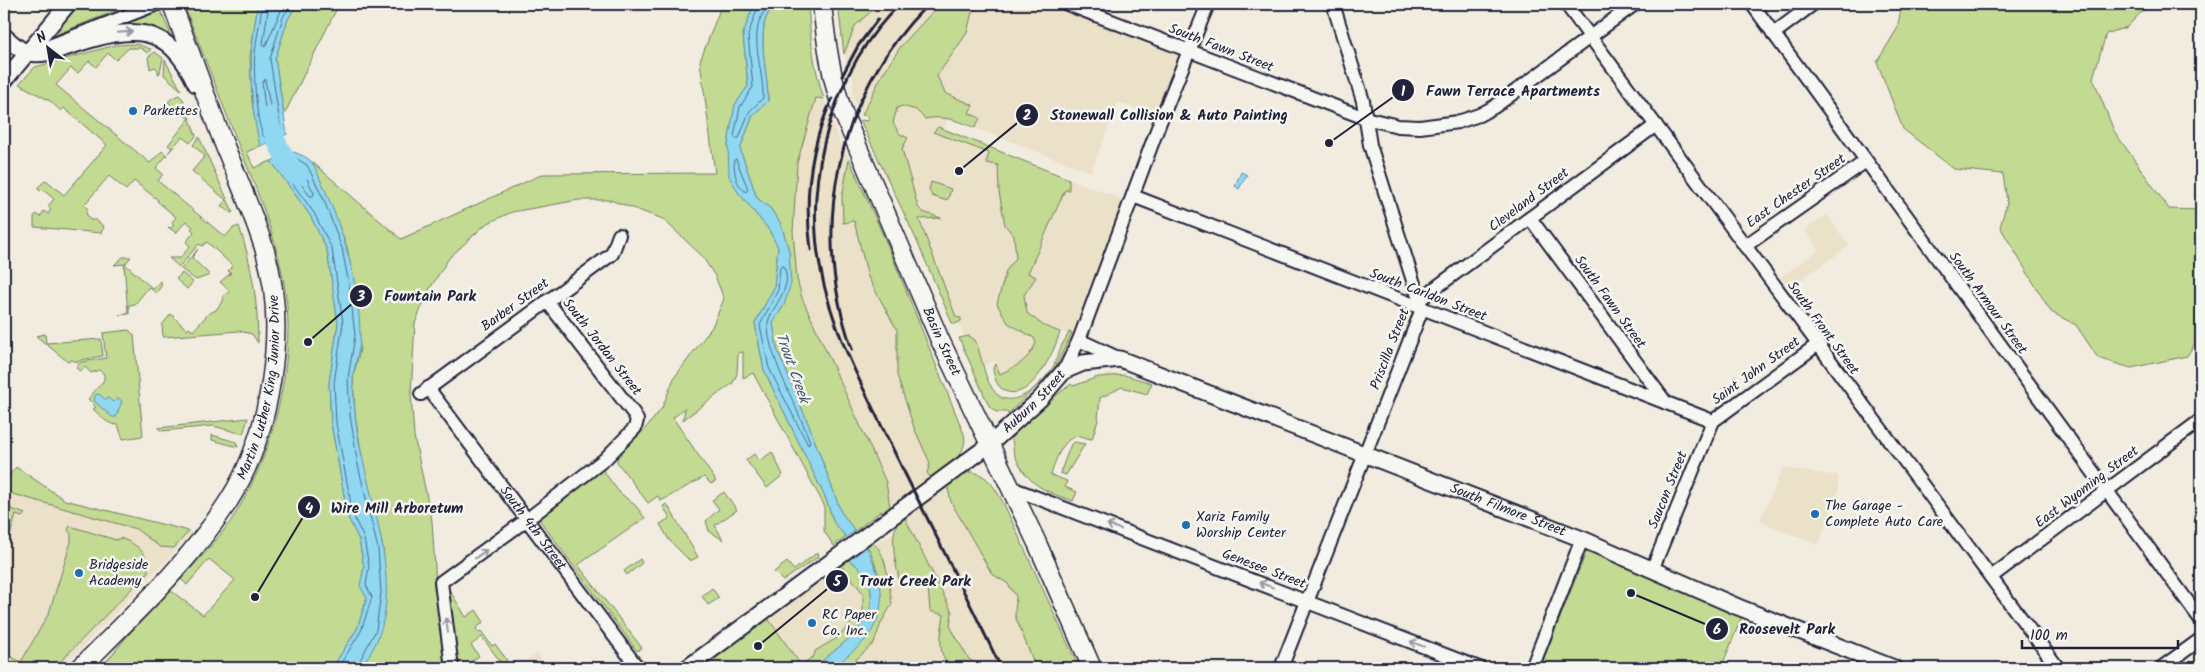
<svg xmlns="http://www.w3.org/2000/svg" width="2205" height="672" viewBox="0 0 2205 672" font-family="Kalam,sans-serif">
  <rect width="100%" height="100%" fill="#f1ecdf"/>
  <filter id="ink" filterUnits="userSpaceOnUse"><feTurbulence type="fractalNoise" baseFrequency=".02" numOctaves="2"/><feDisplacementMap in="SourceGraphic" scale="10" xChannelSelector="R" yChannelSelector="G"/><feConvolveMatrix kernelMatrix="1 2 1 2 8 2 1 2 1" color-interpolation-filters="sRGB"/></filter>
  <g filter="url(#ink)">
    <path fill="#ebe0c8" d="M 879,4 L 940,4 L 901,46 L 882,75 L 862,115 L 852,97 L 854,82 L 844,54 L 855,26 Z
      M 981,4 L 1046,4 L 1067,13 L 1074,10 L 1176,52 L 1180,57 L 1157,117 L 1118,102 L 1091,172 L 975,128 L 980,119 L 969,113 L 955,98 L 945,93 L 937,76 L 967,33 L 972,12 Z
      M 816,98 L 824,99 L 839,141 L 849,159 L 842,197 L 843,222 L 854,221 L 868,277 L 897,330 L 897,375 L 914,428 L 930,463 L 927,473 L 931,478 L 890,507 L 886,482 L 802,298 L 797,279 L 793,232 L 797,163 Z
      M 902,106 L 916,110 L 925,119 L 934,117 L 948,118 L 944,128 L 1007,153 L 998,165 L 997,172 L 1005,225 L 1014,236 L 1016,258 L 1006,272 L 1008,323 L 1034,338 L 1036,343 L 1030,356 L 1017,367 L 1000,374 L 995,361 L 984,365 L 975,340 L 964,336 L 958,323 L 961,321 L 958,316 L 956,318 L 939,276 L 896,142 L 900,134 L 893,123 L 897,108 Z
      M 1069,179 L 1120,198 L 1123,202 L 1072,333 L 1069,332 L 1068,334 L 1044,326 L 1027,313 L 1024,295 L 1036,278 L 1028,274 L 1065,190 L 1069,191 Z
      M 1827,215 L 1849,246 L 1789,288 L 1781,277 L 1819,250 L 1805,230 Z
      M 1783,468 L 1838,476 L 1838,493 L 1818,545 L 1760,521 Z
      M 4,473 L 65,500 L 193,532 L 62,668 L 4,668 Z
      M 947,484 L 951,502 L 992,574 L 1007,583 L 1017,596 L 1015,616 L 1036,668 L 981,668 L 968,658 L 950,626 L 951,612 L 904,516 Z
      M 894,532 L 899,585 L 928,587 L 931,611 L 944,615 L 940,645 L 944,661 L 951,668 L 847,668 L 874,643 L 881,623 L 892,604 L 883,553 L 876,544 Z
      M 840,564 L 863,593 L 863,611 L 837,638 L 815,651 L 814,656 L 801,665 L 767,617 Z
      M 537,653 L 547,668 L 517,668 Z"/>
    <path fill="#c2da91" stroke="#727e66" d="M 75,4 L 132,4 L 55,35 L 53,30 Z
      M 192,4 L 258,4 L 250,56 L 252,102 L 260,146 L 247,152 L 254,168 L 271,161 L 310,215 L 327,250 L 338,323 L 329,383 L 331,423 L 348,517 L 359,540 L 364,567 L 361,586 L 367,598 L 357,629 L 332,668 L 101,668 L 143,617 L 170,590 L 203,615 L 235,580 L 209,559 L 187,585 L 181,579 C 202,556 225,533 240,506 C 271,453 287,389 288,328 C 288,265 262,203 239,146 C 221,100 203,54 185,8 Z
      M 297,4 L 339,4 L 284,115 L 275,59 L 288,19 Z
      M 722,4 L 754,4 L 743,34 L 748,86 L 735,105 L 728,145 L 738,192 L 769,230 L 778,247 L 774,288 L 755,323 L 758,339 L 764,370 L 826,499 L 834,523 L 846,537 L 834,546 L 824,531 L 824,505 L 753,373 L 743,378 L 743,352 L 738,353 L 737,374 L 733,383 L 683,420 L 685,408 L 673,418 L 716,481 L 711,484 L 704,477 L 661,501 L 658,496 L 648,503 L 617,462 L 618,454 L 645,429 L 662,408 L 674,378 L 712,327 L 724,299 L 715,276 L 702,256 L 663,219 L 610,200 L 579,200 L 512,212 L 486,224 L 449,258 L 429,290 L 415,323 L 411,394 L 414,436 L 432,521 L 437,599 L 446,668 L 359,668 L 363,664 L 386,594 L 383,548 L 363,463 L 355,415 L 353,378 L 360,349 L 355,289 L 347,247 L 328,198 L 311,161 L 401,239 L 543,174 L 715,173 L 700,61 Z
      M 774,4 L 808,4 C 810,36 814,69 824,99 L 816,98 L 797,163 L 793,232 L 797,279 L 802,298 L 886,482 L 890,507 L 882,513 L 881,511 L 855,531 L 841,512 L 810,428 L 777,349 L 773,323 L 784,305 L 789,251 L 781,224 L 770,208 L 757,198 L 740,149 L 753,115 L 768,101 C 768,76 760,51 764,25 C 765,18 770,10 774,4 Z
      M 838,4 L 879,4 L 855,26 L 844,54 Z
      M 940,4 L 981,4 L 972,12 L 967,33 L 937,76 L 945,93 L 973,105 L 969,113 L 980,118 L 975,128 C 959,121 943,115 925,119 L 916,110 L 902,106 L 897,108 L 893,123 L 900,134 L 908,138 L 902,149 L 918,207 L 923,212 L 941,218 L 919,219 L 956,317 L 961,318 L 961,321 L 953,325 L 916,239 L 860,120 L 868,121 L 868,116 L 862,115 L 882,75 L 901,46 Z
      M 1902,4 L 2149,4 L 2127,27 L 2106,34 L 2093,78 L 2114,131 L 2169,209 L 2201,210 L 2201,334 L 2187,356 L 2131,368 L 2098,358 L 2076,325 L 2051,312 L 2000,227 L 2007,202 L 2003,174 L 1954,169 L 1903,129 L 1877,62 L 1897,29 Z
      M 160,10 L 174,41 L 143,26 L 128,23 Z
      M 136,44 L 151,49 L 148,53 L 140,48 L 129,48 L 116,60 L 108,53 L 96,67 L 89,61 L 78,73 L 71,68 L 56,85 L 150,163 L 162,151 L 167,155 L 156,168 L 163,174 L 158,181 L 225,237 L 233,228 L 239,226 C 252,264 258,303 258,343 L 252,334 L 239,331 L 163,337 L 162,325 L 171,314 L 187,330 L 189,328 L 193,331 L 208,314 L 216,310 L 224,299 L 222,297 L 230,291 L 220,282 L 231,273 L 228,271 L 233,266 L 207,242 L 202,246 L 199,244 L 179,267 L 169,258 L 180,258 L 190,246 L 186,242 L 194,232 L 191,229 L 193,227 L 186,221 L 176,233 L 168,227 L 171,228 L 174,225 L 172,222 L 176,217 L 157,201 L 158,200 L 134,181 L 126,190 L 109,176 L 84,205 L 88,209 L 86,213 L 90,220 L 96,220 L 104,227 L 101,233 L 34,227 L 34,217 L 36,214 L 40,217 L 44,211 L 48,214 L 51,209 L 48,206 L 54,199 L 42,189 L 40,191 L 37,188 L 46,180 L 64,195 L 107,145 L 66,110 L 64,108 L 61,111 L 50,101 L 19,84 L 35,67 L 116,45 Z
      M 155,52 L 163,58 L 160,73 L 158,74 L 158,70 L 155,67 L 150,69 L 148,57 Z
      M 165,60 L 181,90 L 164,75 Z
      M 179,95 L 183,99 L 196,136 L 190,143 L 182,137 L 168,153 L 172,148 L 168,145 L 189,119 L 168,102 L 172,98 Z
      M 938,127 L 1069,179 L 1069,191 L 1065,190 L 1028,273 L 1036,277 L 1024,295 L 1027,313 L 1044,326 L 1060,332 C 1055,350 1031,403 1005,391 C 996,386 994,377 993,368 L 996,364 L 1000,374 C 1017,366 1028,361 1036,343 L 1034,338 L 1008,323 L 997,304 L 1006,271 L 1016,258 L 1014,236 L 1005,225 L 999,192 L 998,165 L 986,163 L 989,153 L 933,132 Z
      M 199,137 L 233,212 L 231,213 L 221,206 L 226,200 L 192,171 L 205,156 L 193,145 Z
      M 849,159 L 888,246 L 964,434 C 969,456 945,467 931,478 L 927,473 L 930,463 L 914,428 L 897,375 L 897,330 L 868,277 L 854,221 L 843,223 L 842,197 Z
      M 931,182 L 951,189 L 948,199 L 944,200 L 932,196 L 929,190 Z
      M 198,249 L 192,258 L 210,275 L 196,280 L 181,269 Z
      M 123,257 L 131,257 L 125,264 L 153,289 L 160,281 L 162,285 L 156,293 L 149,287 L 135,304 L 129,305 L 129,314 L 119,315 L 128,313 L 124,264 L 114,265 Z
      M 182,273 L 193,282 L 187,289 L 176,279 Z
      M 129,330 L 134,335 L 143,436 L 123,439 L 118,425 C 107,425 101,416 93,409 L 96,407 L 88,399 L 104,380 L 104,374 L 99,370 L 91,373 L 85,367 L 81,372 L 76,368 L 81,362 L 106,358 L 103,333 Z
      M 1069,332 L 1072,333 L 1055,368 L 1008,414 L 1007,412 L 996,412 L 989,406 L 959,338 L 969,336 L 975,340 C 982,355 983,375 992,388 C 1009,416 1042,385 1053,367 C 1057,360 1058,352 1062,345 C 1064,341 1067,337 1069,332 Z
      M 45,334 L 46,343 L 101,339 L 103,356 L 81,360 L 78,362 L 71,360 L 68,362 L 36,336 Z
      M 1124,375 L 1152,383 L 1147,394 L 1122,387 L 1100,398 L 1098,420 L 1092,439 C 1088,439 1083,436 1079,436 C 1062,437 1055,462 1051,475 L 1067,481 L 1065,487 L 1077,492 L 1073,501 C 1044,491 1029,486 1015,456 C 1012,450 1014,443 1011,438 L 1048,402 L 1071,384 L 1073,386 L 1098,377 Z
      M 248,418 L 243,434 L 213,426 L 162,431 L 158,428 Z
      M 212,435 L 236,442 L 238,447 L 212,440 Z
      M 1074,442 L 1085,444 L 1066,475 L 1060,473 L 1071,444 Z
      M 772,452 L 783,475 L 767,488 L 746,460 L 754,454 L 759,461 Z
      M 16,467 L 65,500 L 189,531 L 174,548 L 160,547 L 136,529 L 13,494 L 4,490 L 4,473 L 9,476 Z
      M 602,469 L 619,492 L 636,506 L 645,518 L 578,565 L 642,648 L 637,651 L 538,518 Z
      M 973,472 C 989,476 994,487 1003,502 L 1079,668 L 1036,668 L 1015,616 L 1016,596 L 1007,583 L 992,574 L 951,502 L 947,484 L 964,473 Z
      M 724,492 L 737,510 L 715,525 L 723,540 L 709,531 L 706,521 L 719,509 L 712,500 Z
      M 667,504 L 698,557 L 690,561 L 669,540 L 660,524 L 670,518 L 663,506 Z
      M 4,506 L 25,514 L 22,517 L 16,515 L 4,556 Z
      M 904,516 L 952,612 L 950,626 L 968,658 L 981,668 L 951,668 C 936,653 941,635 944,615 L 930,611 L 928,587 L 915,584 L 900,585 C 897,566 885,529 904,516 Z
      M 70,526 L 116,540 L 120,538 C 137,544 149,553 148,572 L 54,668 L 4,668 L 4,653 L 21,662 L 49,613 L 71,542 L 71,534 L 68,530 Z
      M 872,543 C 887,549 889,588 892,604 L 881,623 L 874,643 L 847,668 L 836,668 L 842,659 L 866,639 L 879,576 L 870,550 L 865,545 Z
      M 1587,550 L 1743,614 L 1721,668 L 1540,668 Z
      M 818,552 L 819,556 L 783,581 L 774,572 L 787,562 L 794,570 Z
      M 640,559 L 642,563 L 627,575 L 624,571 Z
      M 847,559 C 860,566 869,577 871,592 C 876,626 836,647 814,668 L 699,668 L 767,617 L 801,665 L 814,656 L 815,651 L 837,638 L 863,611 L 863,593 L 840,564 Z
      M 712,588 L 719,598 L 708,605 L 702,596 Z
      M 450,591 L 466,617 L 476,610 L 484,622 L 476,628 L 478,632 L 481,631 L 492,646 L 495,644 L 507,660 L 502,664 L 482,637 L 471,645 L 479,656 L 466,665 L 468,668 L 456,668 Z"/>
    <path fill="#90d7f2" stroke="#648fa9" d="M 258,4 L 297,4 L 288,19 L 275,59 L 287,134 L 260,146 C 248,95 249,55 258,4 Z
      M 754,4 L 774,4 C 770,10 765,18 764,25 C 760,51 768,76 768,101 L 753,115 L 740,149 L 757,198 L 770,208 L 781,224 L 789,251 L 791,283 L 784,305 L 773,323 L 777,349 L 810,428 L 841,512 L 855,531 L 846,537 L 834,523 L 826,499 L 764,370 L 755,323 L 774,288 L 778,247 L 769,230 L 738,192 L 729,176 L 728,145 L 731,126 L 735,105 L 748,86 L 743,34 Z
      M 294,152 C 299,154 307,157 311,161 C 315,165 318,175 321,181 C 343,229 360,284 360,338 C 360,352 354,365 353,379 C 353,390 354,402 355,413 C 361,490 420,602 359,668 L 332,668 L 357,629 L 367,598 L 360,586 L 364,567 L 359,540 L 348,517 L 331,423 L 329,383 L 338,323 L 327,250 L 310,215 L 271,161 Z
      M 1241,172 L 1247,175 L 1239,189 L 1235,186 Z
      M 99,394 L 106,400 L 108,398 L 113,402 L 118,398 L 122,401 L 116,417 L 112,417 L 94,401 L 95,395 Z
      M 865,545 C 870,551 870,555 873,562 C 885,589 885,615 866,639 C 857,650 844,656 836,668 L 814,668 C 836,647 876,626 871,592 C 869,577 860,566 847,559 Z"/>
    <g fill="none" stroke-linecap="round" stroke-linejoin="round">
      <path stroke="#4e6a84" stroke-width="1" d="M 262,4 C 261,21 256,37 255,54 C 253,69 256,129 265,138 L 281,130 L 270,59 L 283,17 L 291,4
        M 269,4 L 263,44 L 265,47 L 284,4
        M 759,4 L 748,35 L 753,87 L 740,107 L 734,137 L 736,139 L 739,138 L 749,112 L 763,98 C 764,74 752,46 759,22 C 761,16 765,10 768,4
        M 265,80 L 274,126 L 270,129 L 267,128 L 262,82 Z
        M 736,159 L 748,189 L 746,192 C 736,186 734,172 734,161 Z
        M 294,164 L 302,169 L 314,193 L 313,196 L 310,196 L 290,169 L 290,166 Z
        M 783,266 C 796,286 770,308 768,323 C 766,350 795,403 805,429 L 810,442 L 808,445 L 769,368 L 760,325 L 778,290 L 780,268 Z
        M 338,668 L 361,631 L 372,597 L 366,585 L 369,567 L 364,539 L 353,515 L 336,423 L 334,383 L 343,323 L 332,249 L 314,213 L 280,166 L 281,163 L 294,157 L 307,165 L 324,200 L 342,248 L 350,290 L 355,336 L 348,378 L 350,415 L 358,465 L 378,549 L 381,593 L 376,630 L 356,668"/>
      <path stroke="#90d7f2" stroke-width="19" d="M 269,116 C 272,139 284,157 298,176"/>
      <defs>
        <g id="minor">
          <path d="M 1067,4 L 1365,118 L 1398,126 L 1420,127 L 1458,122 L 1479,115 L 1494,107 L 1635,4"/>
          <path d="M 1566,4 L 2058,668"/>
          <path d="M 1752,4 L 2201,620"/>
          <path d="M 1773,34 L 1813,4"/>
          <path d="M 44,48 L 157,4"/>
          <path d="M 1133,196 L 1713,421"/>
          <path d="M 1530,218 L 1666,403"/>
          <path d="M 1745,246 L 1866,161"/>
          <path d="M 1419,300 L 1656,125"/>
          <path d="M 1079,340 L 1120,359"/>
          <path d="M 1064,371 L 1079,340 L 1160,122 L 1208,4"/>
          <path id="s1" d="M 428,388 L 638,668"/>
          <path d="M 421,394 L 612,254 L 619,235"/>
          <path d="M 1009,487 L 1479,668"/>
          <path d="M 1652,570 L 1713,421 L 1817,345"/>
          <path d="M 1991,577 L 2201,420"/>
          <path d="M 452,668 L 441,582 L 533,515 L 605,459 L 635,428 L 637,420 L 634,414 L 547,301"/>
          <path d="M 1281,668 L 1422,309 L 1370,145 L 1363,101 L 1333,4"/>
          <path d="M 1532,668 L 1582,539"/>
          <path d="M 2161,668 L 2201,639"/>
        </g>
        <g id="tertiary">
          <path d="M 4,36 C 11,42 20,51 29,53 C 44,56 60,49 74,45 C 131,26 167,21 196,84"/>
          <path d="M 4,81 L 68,4"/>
          <path id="s2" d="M 687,668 L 989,445 L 1040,399 L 1064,371 L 1083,363 L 1120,359 L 1582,539 L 1738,607 L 1894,668"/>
        </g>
        <g id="secondary">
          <path id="s3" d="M 822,4 C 826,42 831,79 844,115 L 940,340 L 1037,543 L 1092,668"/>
          <path id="s4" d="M 80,668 C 132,616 188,564 228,502 C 271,435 288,328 265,251 C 253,211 234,171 219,131 C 203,89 188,46 172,4"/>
        </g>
      </defs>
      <use href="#minor" stroke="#22223b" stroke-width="16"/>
      <use href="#tertiary" stroke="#22223b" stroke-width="19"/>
      <use href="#secondary" stroke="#22223b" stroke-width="21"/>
      <use href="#minor" stroke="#f6f6f2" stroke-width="12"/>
      <use href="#tertiary" stroke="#f6f6f2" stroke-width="15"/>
      <use href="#secondary" stroke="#f6f6f2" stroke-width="18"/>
      <path stroke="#22223b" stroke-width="3" d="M 900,4 C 834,67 803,177 820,266 C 831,328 861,384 889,441 C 926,517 965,592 1001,668
        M 842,76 L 858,46 L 878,19
        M 811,250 C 804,198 810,146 832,99
        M 852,349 C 809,226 836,97 928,4"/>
    </g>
    <defs><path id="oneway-shaft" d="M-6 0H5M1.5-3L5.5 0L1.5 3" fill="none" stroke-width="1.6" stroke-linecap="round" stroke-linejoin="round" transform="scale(1.25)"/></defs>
    <g stroke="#9797a0">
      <use href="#oneway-shaft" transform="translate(125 32) rotate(-5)"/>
      <use href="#oneway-shaft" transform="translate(1114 527) rotate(-159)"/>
      <use href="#oneway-shaft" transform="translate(481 554) rotate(-36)"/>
      <use href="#oneway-shaft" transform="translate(1266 585) rotate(-159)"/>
      <use href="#oneway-shaft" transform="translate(447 625) rotate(-97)"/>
      <use href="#oneway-shaft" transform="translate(1417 644) rotate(-159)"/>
    </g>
  </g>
  <g fill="#1f6fb2" stroke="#f6f6f2" stroke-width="2">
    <circle cx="133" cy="111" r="5"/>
    <circle cx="1815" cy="514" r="5"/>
    <circle cx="1186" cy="525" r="5"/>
    <circle cx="79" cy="573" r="5"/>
    <circle cx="812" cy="623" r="5"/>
  </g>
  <g text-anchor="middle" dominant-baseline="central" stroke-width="5" stroke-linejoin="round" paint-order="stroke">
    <g font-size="14" fill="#22223b" stroke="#f6f6f2">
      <text transform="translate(1221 48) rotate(21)">South Fawn Street</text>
      <text transform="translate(1796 191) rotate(-35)">East Chester Street</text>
      <text transform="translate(1529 200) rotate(-37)">Cleveland Street</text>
      <text transform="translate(1428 295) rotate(21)">South Carldon Street</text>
      <text transform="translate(1610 302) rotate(54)">South Fawn Street</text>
      <text transform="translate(1988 303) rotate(54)">South Armour Street</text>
      <text transform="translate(515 305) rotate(-36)">Barber Street</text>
      <text transform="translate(1823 328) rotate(54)">South Front Street</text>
      <text stroke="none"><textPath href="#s3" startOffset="360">Basin Street</textPath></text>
      <text transform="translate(602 347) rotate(52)">South Jordan Street</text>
      <text transform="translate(1390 349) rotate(-69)">Priscilla Street</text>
      <text transform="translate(1756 371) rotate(-36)">Saint John Street</text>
      <text stroke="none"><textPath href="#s4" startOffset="344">Martin Luther King Junior Drive</textPath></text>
      <text stroke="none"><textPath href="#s2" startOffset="438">Auburn Street</textPath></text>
      <text transform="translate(2087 487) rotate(-37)">East Wyoming Street</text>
      <text transform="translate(1668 490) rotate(-68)">Saucon Street</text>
      <text stroke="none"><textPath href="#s2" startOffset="955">South Filmore Street</textPath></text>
      <text stroke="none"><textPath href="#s1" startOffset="175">South 4th Street</textPath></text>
      <text transform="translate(1264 569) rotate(21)">Genesee Street</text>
    </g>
    <g font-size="14" fill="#22223b" stroke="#f6f6f2" text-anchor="start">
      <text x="143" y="111">Parkettes</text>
      <text x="1825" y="506">The Garage -<tspan x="1825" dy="16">Complete Auto Care</tspan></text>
      <text x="1196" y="517">Xariz Family<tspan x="1196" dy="16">Worship Center</tspan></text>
      <text x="89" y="565">Bridgeside<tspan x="89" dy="16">Academy</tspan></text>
      <text x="822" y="615">RC Paper<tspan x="822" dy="16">Co. Inc.</tspan></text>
    </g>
    <g font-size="15" font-style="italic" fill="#435872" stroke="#f6f6f2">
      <text transform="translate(792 368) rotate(70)">Trout Creek</text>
    </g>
  </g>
  <path fill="none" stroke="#22223b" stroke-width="2" d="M1329 143L1403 90M959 171L1027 115M308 342L361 296M255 597L309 507M758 646L837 581M1631 593L1717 629"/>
  <g fill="#22223b" stroke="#f6f6f2" stroke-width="2">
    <circle cx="1329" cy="143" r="5"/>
    <circle cx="959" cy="171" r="5"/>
    <circle cx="308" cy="342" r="5"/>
    <circle cx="255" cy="597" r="5"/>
    <circle cx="758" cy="646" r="5"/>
    <circle cx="1631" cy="593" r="5"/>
    <circle cx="1403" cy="90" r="12"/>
    <circle cx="1027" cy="115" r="12"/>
    <circle cx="361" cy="296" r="12"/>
    <circle cx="309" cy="507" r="12"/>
    <circle cx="837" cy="581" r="12"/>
    <circle cx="1717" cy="629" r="12"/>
  </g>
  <g font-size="15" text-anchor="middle" font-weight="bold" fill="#fff">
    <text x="1403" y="96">1</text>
    <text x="1027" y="120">2</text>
    <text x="361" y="301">3</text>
    <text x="309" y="513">4</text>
    <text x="837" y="586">5</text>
    <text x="1717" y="634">6</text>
  </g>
  <g font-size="15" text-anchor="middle" font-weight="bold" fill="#22223b" stroke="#f6f6f2" stroke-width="5" stroke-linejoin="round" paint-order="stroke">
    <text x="1513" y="96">Fawn Terrace Apartments</text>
    <text x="1169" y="120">Stonewall Collision &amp; Auto Painting</text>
    <text x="430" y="301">Fountain Park</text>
    <text x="397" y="513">Wire Mill Arboretum</text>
    <text x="915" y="586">Trout Creek Park</text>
    <text x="1787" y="634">Roosevelt Park</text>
  </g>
  <rect width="2205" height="672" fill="none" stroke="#f6f6f2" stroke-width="20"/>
  <rect x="10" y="10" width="2185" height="652" fill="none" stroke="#22223b" stroke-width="2" filter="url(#ink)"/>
  <g transform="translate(48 48) rotate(329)" stroke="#f6f6f2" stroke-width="4" paint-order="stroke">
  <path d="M0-4L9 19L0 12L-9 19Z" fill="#22223b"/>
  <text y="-8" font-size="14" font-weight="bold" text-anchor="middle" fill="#22223b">N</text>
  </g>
  <path d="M2022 640v8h156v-8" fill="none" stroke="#22223b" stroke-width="2.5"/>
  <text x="2030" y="640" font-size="15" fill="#22223b" stroke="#f6f6f2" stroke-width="4" paint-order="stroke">100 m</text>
</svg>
